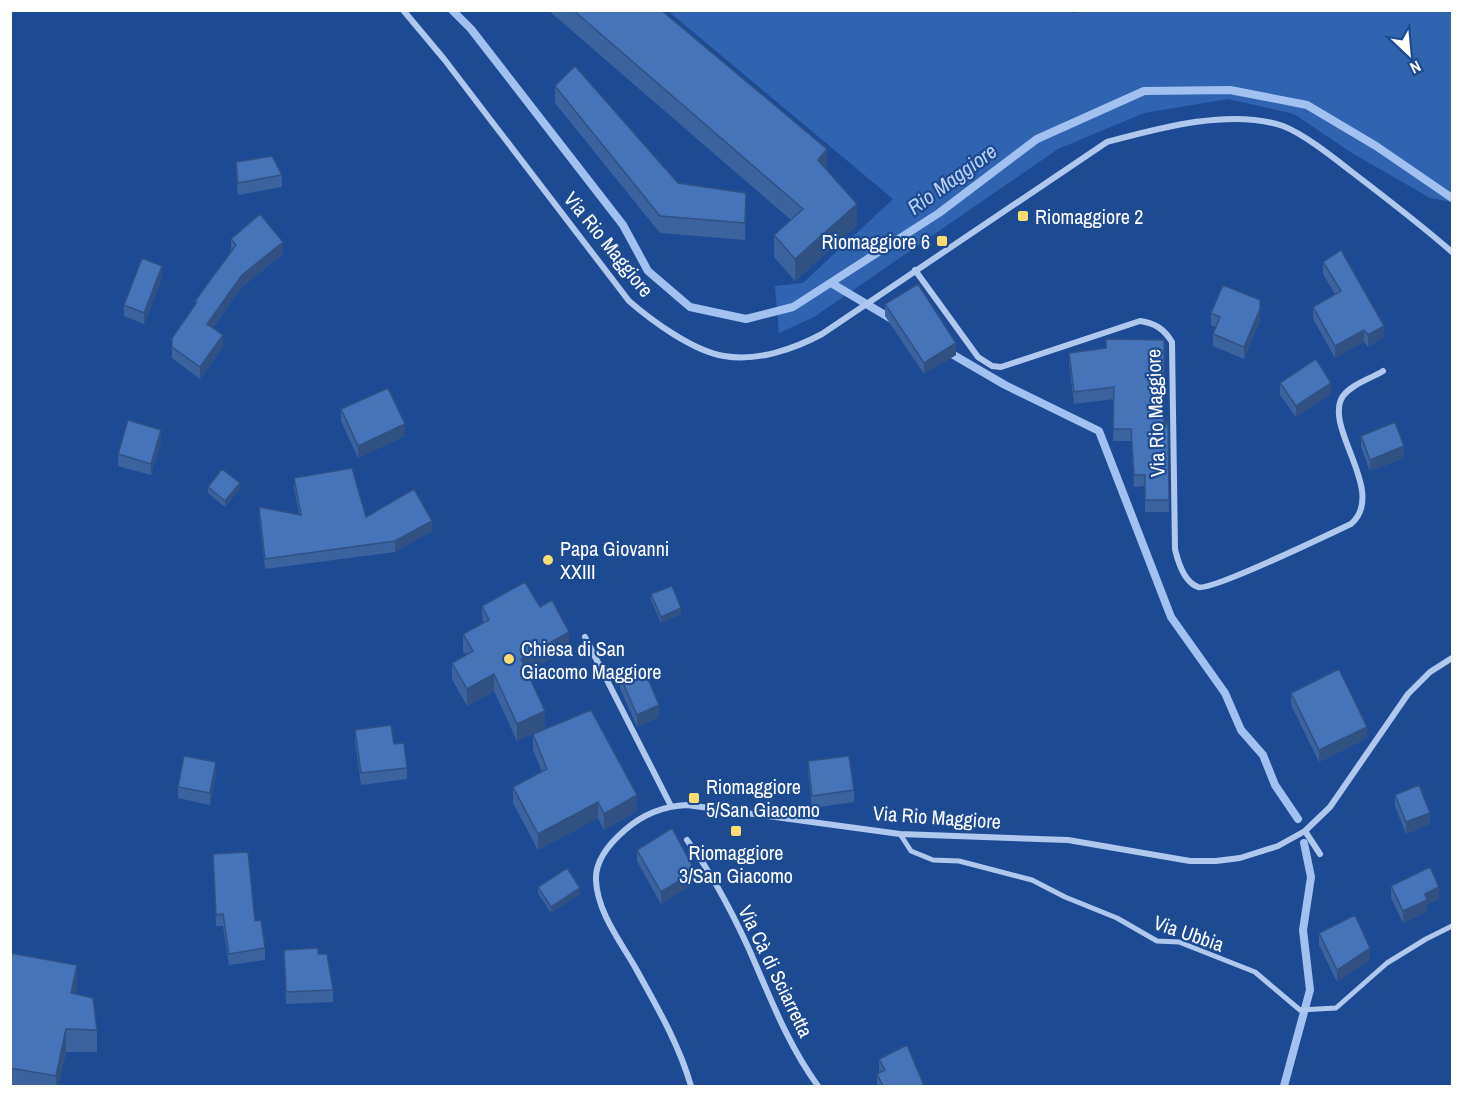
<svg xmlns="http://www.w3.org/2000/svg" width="1463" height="1097" viewBox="0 0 1463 1097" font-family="'Archivo Narrow',sans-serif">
  <rect width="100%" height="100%" fill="#1d4b93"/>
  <path fill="#3064b0" d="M 1054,10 L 1075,13 L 1081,10 L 1452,11 L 1452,202 L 1430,198 L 1352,153 L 1294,114 L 1228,99 L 1144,113 L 1058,149 L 814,317 L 779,333 L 775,286 L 803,283 L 893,199 L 668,11 Z"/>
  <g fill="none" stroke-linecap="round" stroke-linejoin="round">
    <path stroke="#a1c2f0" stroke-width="8" d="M 452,10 L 471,29 L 623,225 L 648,271 L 690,307 L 746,319 L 793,307 L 939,213 L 1037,139 L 1144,91 L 1230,90 L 1307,105 L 1376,146 L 1452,198
      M 831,283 L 895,321
      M 945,350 L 1005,385 L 1099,431 L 1171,617 L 1225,693 L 1241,730 L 1263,755 L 1275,785 L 1298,819
      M 1284,1086 L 1310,990 L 1303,930 L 1311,877 L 1304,843"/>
    <path stroke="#aec8ee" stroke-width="5" d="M 900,834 L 911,851 L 933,860 L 959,861 L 1032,880 L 1065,897 L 1117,918 L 1157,941 L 1179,942 L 1255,972 L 1300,1010 L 1336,1008 L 1387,963 L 1426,939 L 1452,926"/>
    <path stroke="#aec8ee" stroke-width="6" d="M 403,10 L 444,59 L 629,301 C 652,321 693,351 724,356 C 757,362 794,349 822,334 L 1107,142 C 1159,128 1231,108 1283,126 C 1304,134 1334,158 1352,172 C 1386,198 1420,224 1452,252
      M 915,270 L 978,357 L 992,366 L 1001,367 L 1140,321 C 1155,323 1164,329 1172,342 L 1175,549 C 1178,562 1184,582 1198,587 C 1210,592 1331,533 1351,524 C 1388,492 1322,427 1343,396 C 1352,384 1370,379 1383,371
      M 585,637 L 671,806
      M 1305,831 L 1320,854
      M 687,840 C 711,872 731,910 748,947 C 769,994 787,1044 818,1086
      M 691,1086 C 679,1044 656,1005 635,967 C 620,941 597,911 596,880 C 595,860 611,842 625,830 C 642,815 664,806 687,805 L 900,834 L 1068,840 L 1190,861 L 1216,861 L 1240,858 L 1278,846 L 1305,831 L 1330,807 L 1408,694 L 1430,672 L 1452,658"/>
  </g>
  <path fill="#3b649f" d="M 548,10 L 661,10 L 827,170 L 857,225 L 795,281 L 774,257 L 774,235 L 791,220 Z
    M 555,86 L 678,183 L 746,193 L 745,240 L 660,233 L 555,103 Z
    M 236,162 L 282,175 L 282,187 L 238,195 L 236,173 Z
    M 231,239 L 283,254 L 242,287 L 213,328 L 223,347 L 200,379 L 172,358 L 172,338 L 195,305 L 195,301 L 232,252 L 231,250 Z
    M 1323,262 L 1384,337 L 1368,347 L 1364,342 L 1335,358 L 1313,319 L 1313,307 L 1335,294 L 1323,274 Z
    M 162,278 L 144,324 L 124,316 L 124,305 Z
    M 885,304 L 956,355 L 924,374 L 885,316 Z
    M 1211,313 L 1260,321 L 1244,359 L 1213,346 L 1213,334 L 1216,327 L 1211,325 Z
    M 1106,348 L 1164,430 L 1168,419 L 1169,512 L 1145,512 L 1145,486 L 1134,487 L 1131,441 L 1113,441 L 1114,399 L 1074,404 L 1069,364 L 1069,353 Z
    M 1280,383 L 1331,394 L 1296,417 L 1280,395 Z
    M 341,409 L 405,436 L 358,458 L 341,421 Z
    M 1361,436 L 1404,458 L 1370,471 L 1361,447 Z
    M 161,441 L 151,475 L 118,466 L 118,454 Z
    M 294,478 L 366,517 L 432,531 L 395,552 L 265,569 L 259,517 L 259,507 L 299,514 L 294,488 Z
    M 208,487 L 240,489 L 225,507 L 208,493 Z
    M 651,594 L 681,614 L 661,623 L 651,600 Z
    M 482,606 L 540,607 L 569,649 L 527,672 L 545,728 L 517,741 L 494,691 L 467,706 L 452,679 L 452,663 L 466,655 L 463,651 L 463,634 L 483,624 Z
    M 620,676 L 659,717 L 637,727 L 620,688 Z
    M 1291,693 L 1367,738 L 1319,762 L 1291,705 Z
    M 355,730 L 394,744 L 407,768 L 407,779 L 361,785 L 355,741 Z
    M 533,734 L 637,811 L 604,830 L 598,818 L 538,850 L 513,803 L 513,787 L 542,772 L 533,750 Z
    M 808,761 L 854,790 L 854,802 L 812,808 L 808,772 Z
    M 216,774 L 210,805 L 178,798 L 178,787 Z
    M 1395,795 L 1430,824 L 1406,834 L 1395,806 Z
    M 637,850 L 695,883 L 661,904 L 637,861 Z
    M 213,854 L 255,921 L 265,948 L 265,960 L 229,965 L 223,926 L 216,926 Z
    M 1391,886 L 1439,899 L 1427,904 L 1427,912 L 1403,923 L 1391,898 Z
    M 538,887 L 580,894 L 551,913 L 538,893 Z
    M 1319,933 L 1370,960 L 1337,982 L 1319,945 Z
    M 284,950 L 318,954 L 333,990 L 333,1002 L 286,1004 Z
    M 10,953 L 77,987 L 75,994 L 97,1030 L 97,1052 L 66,1052 L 58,1086 L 10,1086 Z
    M 879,1059 L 923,1086 L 877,1086 L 877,1074 L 880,1072 L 879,1071 Z"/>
  <path fill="#305182" d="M 827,149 L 827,170 L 818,160 Z
    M 857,204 L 857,225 L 795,281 L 795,259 Z
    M 283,242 L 283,254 L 242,287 L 207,336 L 207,324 L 242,275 Z
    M 162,266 L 162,278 L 144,324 L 144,313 Z
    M 1260,309 L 1260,321 L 1244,359 L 1244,347 Z
    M 1384,326 L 1384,337 L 1368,347 L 1368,335 Z
    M 1364,330 L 1364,342 L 1335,358 L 1335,346 Z
    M 223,335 L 223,347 L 200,379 L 200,367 Z
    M 956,343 L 956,355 L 924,374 L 924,363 Z
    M 1331,383 L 1331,394 L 1296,417 L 1296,406 Z
    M 405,424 L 405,436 L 358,458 L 358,446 Z
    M 161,430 L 161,441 L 151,475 L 151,464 Z
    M 1404,446 L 1404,458 L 1370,471 L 1370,460 Z
    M 240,483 L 240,489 L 225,507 L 225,501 Z
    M 432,521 L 432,531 L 395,552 L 395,541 Z
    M 681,608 L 681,614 L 661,623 L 661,617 Z
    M 569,632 L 569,649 L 521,675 L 521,659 Z
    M 494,674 L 494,691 L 467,706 L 467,689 Z
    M 659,705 L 659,717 L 637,727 L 637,715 Z
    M 545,711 L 545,728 L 517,741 L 517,724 Z
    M 1367,727 L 1367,738 L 1319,762 L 1319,750 Z
    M 216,762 L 216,774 L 210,805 L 210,793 Z
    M 637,795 L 637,811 L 604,830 L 604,814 Z
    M 598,802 L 598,818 L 538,850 L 538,834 Z
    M 1430,813 L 1430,824 L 1406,834 L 1406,822 Z
    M 695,871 L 695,883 L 661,904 L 661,892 Z
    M 1439,887 L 1439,899 L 1427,904 L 1427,912 L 1403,923 L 1403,911 L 1425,894 Z
    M 580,888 L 580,894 L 551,913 L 551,907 Z
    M 1370,948 L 1370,960 L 1337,982 L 1337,970 Z
    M 77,965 L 77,987 L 71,1015 L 71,993 Z
    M 66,1029 L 66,1052 L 58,1086 L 56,1086 L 56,1076 Z"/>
  <path fill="#4574b9" stroke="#305182" stroke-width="1.5" d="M 573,10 L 661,10 L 827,149 L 818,160 L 857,204 L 795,259 L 774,235 L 803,209 Z
    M 575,66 L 678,183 L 746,193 L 745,223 L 660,216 L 555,86 Z
    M 272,156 L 282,175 L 238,183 L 236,162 Z
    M 260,214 L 283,242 L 242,275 L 207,324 L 223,335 L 200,367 L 172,347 L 172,338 L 197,302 L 195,301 L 236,245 L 231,239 Z
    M 1341,250 L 1384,326 L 1368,335 L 1364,330 L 1335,346 L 1313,307 L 1341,291 L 1323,262 Z
    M 142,258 L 162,266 L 144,313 L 124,305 Z
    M 918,284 L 956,343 L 924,363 L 885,304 Z
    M 1223,285 L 1260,300 L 1260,309 L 1244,347 L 1213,334 L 1220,317 L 1211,313 Z
    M 1106,339 L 1164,340 L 1164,430 L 1168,419 L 1169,500 L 1145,500 L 1145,475 L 1134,475 L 1131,429 L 1113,429 L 1114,387 L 1074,392 L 1069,353 L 1106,348 Z
    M 1316,359 L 1331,383 L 1296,406 L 1280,383 Z
    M 388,388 L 405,424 L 358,446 L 341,409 Z
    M 128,420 L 161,430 L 151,464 L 118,454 Z
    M 1395,422 L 1404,446 L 1370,460 L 1361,436 Z
    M 352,468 L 366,517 L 414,489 L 432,521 L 395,541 L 265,559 L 259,507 L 301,515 L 294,478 Z
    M 222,469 L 240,483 L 225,501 L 208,487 Z
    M 525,582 L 540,607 L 552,600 L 569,632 L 521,659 L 545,711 L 517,724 L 494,674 L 467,689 L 452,663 L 473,651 L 463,634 L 489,620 L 482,606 Z
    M 672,586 L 681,608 L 661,617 L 651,594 Z
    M 643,667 L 659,705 L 637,715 L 620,676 Z
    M 1339,669 L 1367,727 L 1319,750 L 1291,693 Z
    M 591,710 L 637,795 L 604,814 L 598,802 L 538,834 L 513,787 L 547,769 L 533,734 Z
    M 391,725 L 394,744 L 404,743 L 407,768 L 361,773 L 355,730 Z
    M 184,756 L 216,762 L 210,793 L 178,787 Z
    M 849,756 L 854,790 L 812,796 L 808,761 Z
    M 1419,785 L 1430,813 L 1406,822 L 1395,795 Z
    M 672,828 L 695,871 L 661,892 L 637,850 Z
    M 248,852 L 255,921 L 261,920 L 265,948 L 229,954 L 223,914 L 216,915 L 213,854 Z
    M 1430,867 L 1439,887 L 1425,894 L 1427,900 L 1403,911 L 1391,886 Z
    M 567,868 L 580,888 L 551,907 L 538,887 Z
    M 1355,915 L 1370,948 L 1337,970 L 1319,933 Z
    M 318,948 L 318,954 L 327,954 L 333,990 L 286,992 L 284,950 Z
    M 10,953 L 77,965 L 71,993 L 93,998 L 97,1030 L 66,1029 L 56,1076 L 10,1068 Z
    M 907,1045 L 923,1083 L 923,1086 L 883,1086 L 877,1074 L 885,1070 L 879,1059 Z"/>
  <g fill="#fedb6d" stroke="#1d4b93" stroke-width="2">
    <rect x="1017" y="210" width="12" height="12" rx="3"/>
    <rect x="936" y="235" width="12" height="12" rx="3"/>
    <circle cx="548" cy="560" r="6"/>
    <circle cx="509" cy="659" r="6"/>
    <rect x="688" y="792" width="12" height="12" rx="3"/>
    <rect x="730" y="825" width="12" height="12" rx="3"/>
  </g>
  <g text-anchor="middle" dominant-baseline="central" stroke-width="4.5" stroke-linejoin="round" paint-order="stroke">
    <g font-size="20" fill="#fff" stroke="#1d4b93" text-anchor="start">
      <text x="1035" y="216">Riomaggiore 2</text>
      <text x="930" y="241" text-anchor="end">Riomaggiore 6</text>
      <text x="560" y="548">Papa Giovanni<tspan x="560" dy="23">XXIII</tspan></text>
      <text x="521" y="648">Chiesa di San<tspan x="521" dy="23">Giacomo Maggiore</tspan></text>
      <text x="706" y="786">Riomaggiore<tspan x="706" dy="23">5/San Giacomo</tspan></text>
      <text x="736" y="852" text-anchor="middle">Riomaggiore<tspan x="736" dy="23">3/San Giacomo</tspan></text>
    </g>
    <g font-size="20" fill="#fff" stroke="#1d4b93">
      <text transform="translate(609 244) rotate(51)">Via Rio Maggiore</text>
      <text transform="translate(1155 413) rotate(-92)">Via Rio Maggiore</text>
      <text transform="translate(937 817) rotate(4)">Via Rio Maggiore</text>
      <text transform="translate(1189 933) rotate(19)">Via Ubbia</text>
      <text transform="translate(776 971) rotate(64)">Via Cà di Sciarretta</text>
    </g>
    <g font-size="21" font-style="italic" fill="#bad2f5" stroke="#1d4b93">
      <text transform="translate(952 179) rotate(-36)">Rio Maggiore</text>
    </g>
  </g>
  <rect width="1463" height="1097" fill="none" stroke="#ffffff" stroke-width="24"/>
  <g transform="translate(1409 54) rotate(154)" stroke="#1d4b93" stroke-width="4.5" paint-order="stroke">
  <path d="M0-4.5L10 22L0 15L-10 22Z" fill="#ffffff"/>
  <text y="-9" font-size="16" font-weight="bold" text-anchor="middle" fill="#ffffff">N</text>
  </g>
</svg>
